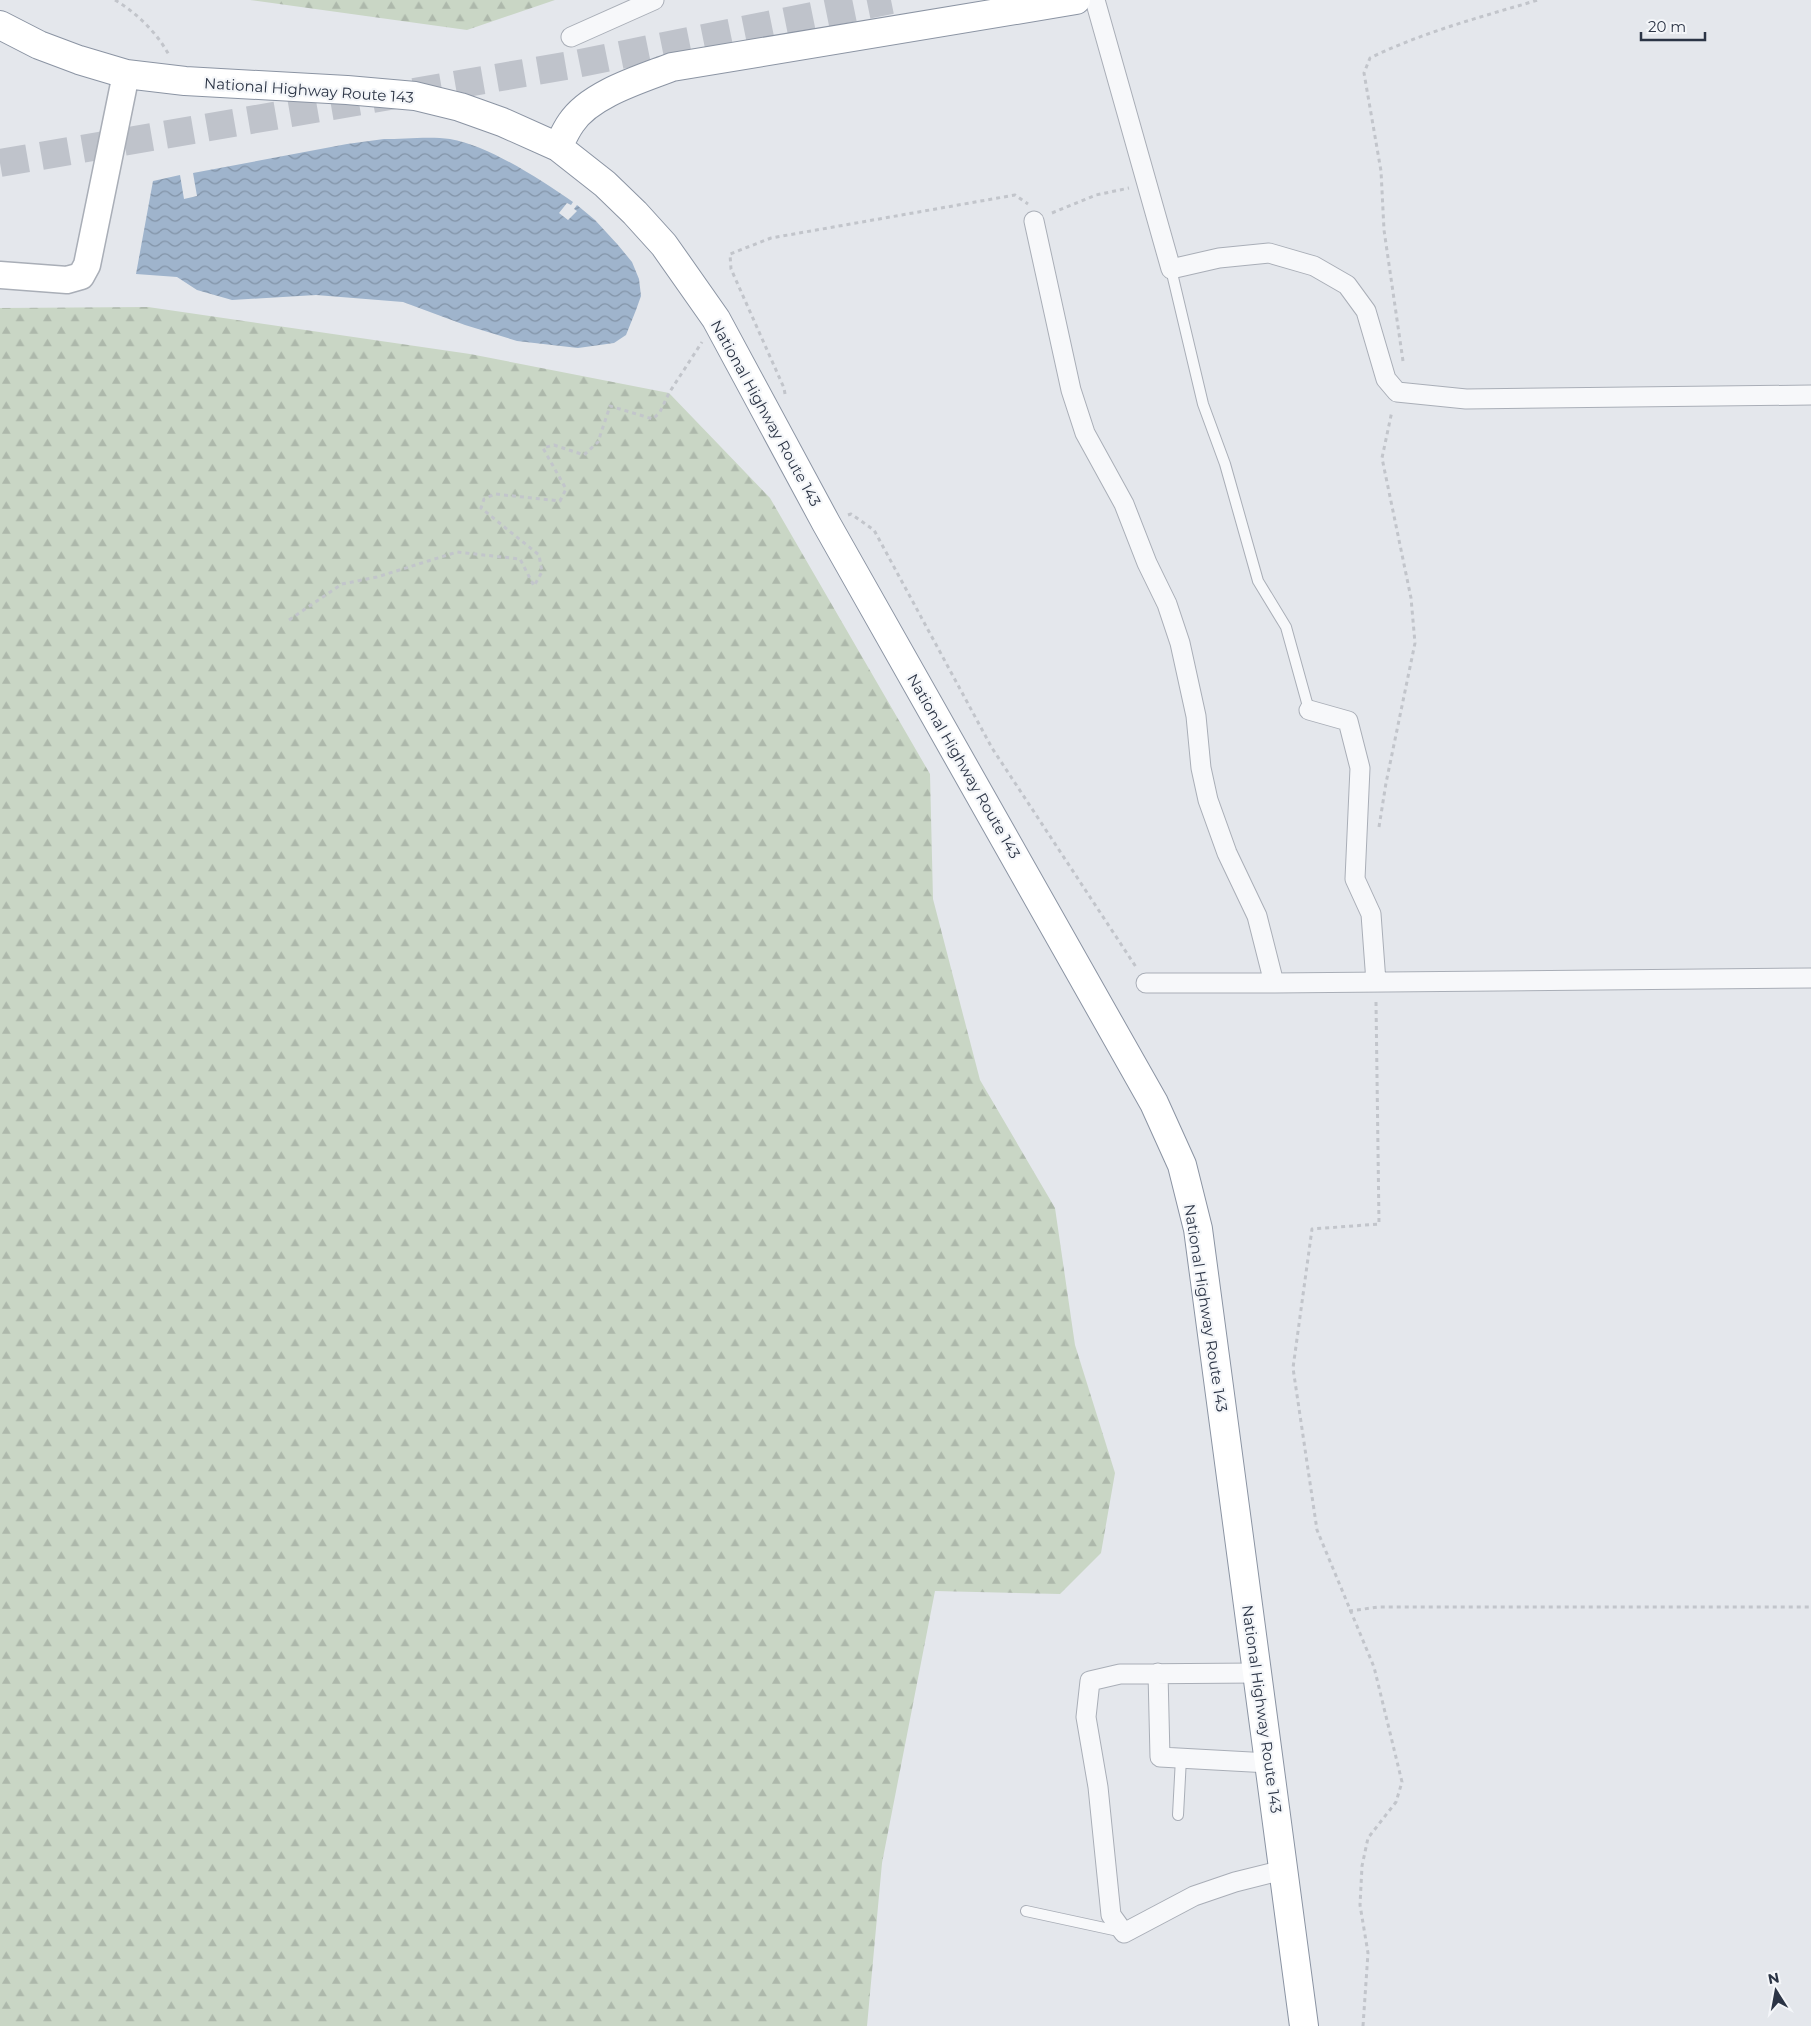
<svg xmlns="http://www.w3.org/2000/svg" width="1811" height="2026" viewBox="0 0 1811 2026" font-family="Montserrat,sans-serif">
  <defs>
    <pattern id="forest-firs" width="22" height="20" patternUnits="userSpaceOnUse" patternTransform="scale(1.25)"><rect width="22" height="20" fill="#c9d6c5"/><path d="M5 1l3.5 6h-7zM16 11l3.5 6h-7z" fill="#adb8ab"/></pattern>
    <pattern id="water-waves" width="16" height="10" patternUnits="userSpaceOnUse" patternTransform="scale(1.25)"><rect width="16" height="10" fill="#9fb4cc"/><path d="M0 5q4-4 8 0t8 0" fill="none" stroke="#8293a7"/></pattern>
  </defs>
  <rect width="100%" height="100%" fill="#e4e7ec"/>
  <path fill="url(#forest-firs)" d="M 250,0 L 555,0 L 467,30 Z
    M 148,307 L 470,354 L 669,393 L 770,498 L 930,774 L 933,899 L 980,1080 L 1055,1208 L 1075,1345 L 1115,1473 L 1101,1553 L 1060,1594 L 935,1591 L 882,1863 L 867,2026 L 0,2026 L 0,308 Z"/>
  <path fill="url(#water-waves)" d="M 384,139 C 403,139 431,136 450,139 C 490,146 539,179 573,202 L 571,205 L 567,203 L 559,213 L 568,220 L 577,211 L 574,209 L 577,205 L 595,220 L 618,245 L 632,262 L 639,279 L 641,296 L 636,310 L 626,335 L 614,343 L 578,348 L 517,341 L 465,325 L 403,302 L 316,295 L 232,300 L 197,290 L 177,277 L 136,274 L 153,181 L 180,175 L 184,199 L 197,196 L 193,173 L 347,144 Z"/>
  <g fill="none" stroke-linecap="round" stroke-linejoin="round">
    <path stroke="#bfc3cb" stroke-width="28" stroke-dasharray="28 14" stroke-linecap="butt" d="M 0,163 L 571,65 L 891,0"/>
    <defs>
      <path id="lane" d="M 1171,269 L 1203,404 L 1225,464 L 1258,581 L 1286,627 L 1309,710
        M 1178,1815 L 1181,1758
        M 1026,1911 L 1123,1932"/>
      <path id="street" d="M 1095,0 L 1171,269 L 1219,258 L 1269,253 L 1314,266 L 1347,285 L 1366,311 L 1386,379 L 1397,392 L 1466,399 L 1811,395
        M 571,37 L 654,0
        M 1034,221 L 1071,390 L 1085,433 L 1124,504 L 1147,563 L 1167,604 L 1180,643 L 1196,716 L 1201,768 L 1208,800 L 1227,853 L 1257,916 L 1274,983
        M 1309,710 L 1348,721 L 1360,768 L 1355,879 L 1371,914 L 1376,982
        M 1146,983 L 1274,983 L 1811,978
        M 1158,1673 L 1160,1757 L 1269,1763
        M 1257,1673 L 1120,1674 L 1090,1681 L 1086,1717 L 1098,1787 L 1111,1915 L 1124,1933 L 1194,1896 L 1235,1882 L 1283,1870"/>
      <path id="secondary" d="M 0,275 L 67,280 L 81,276 L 87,265 L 126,74"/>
      <path id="highway" d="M 0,25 L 39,45 L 79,60 L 126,74 L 185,81 L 347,90 L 415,96 L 460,107 L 502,122 L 558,147 L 605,184 L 635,213 L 664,245 L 716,319 L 826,523 L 1154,1103 L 1182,1165 L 1198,1229 L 1304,2026
        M 558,147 C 562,139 566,130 571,123 C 590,94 641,79 672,67 L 1076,0"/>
    </defs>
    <use href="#lane" stroke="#a9aeb7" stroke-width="12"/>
    <use href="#street" stroke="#a9aeb7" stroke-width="21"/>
    <use href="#secondary" stroke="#a9aeb7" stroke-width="29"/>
    <use href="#highway" stroke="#8b94a3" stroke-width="30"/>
    <path stroke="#c2c5cb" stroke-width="3" stroke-dasharray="4 4" stroke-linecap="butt" d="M 115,0 C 137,13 157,33 169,55
      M 1052,213 L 1096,195 L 1129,188
      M 1403,361 L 1384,230 L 1381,171 L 1364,73 L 1370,58 C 1423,32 1481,17 1538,0
      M 785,394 L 784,388 L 731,269 L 730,254 L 771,238 L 1015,195 L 1028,204
      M 848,515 L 851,514 L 874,530 L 992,748 L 1136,967
      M 289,620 L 342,584 L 377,577 L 457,552 L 520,559 L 534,586 L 542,572 L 539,555 L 481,508 L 484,499 L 495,494 L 560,501 L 566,489 L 543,448 L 554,445 L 584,455 L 598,442 L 610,406 L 653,419 L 660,412 L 669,393 L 702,342
      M 1379,827 L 1386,783 L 1415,643 L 1411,598 L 1382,458 L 1392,411
      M 1349,1611 L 1379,1607 L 1811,1607
      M 1363,2026 L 1368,1953 L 1360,1905 L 1362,1866 L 1368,1838 L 1396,1802 L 1402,1782 L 1374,1667 L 1317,1530 L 1293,1368 L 1312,1229 L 1379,1224 L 1376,1002"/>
    <use href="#lane" stroke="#f7f8fa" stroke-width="10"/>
    <use href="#street" stroke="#f7f8fa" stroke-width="19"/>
    <use href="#secondary" stroke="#fff" stroke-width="26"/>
    <use href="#highway" stroke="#fff" stroke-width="28"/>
  </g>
  <g text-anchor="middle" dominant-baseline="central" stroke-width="4.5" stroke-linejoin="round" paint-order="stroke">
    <g font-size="15" fill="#2b3445" stroke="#f4f6f9">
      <text transform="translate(309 90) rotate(4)">National Highway Route 143</text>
      <text transform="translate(766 413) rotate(61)">National Highway Route 143</text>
      <text transform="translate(964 766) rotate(60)">National Highway Route 143</text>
      <text transform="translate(1206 1308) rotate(81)">National Highway Route 143</text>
      <text transform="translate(1262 1709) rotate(82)">National Highway Route 143</text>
    </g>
  </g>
  <g transform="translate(1776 1991) rotate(349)" stroke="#f4f6f9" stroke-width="4" paint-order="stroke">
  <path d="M0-4L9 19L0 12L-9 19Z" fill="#2b3445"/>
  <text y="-8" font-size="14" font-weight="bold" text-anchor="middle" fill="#2b3445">N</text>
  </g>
  <path d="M1641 32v8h64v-8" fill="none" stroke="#2b3445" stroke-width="2.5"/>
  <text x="1648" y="32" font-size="15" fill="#2b3445" stroke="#f4f6f9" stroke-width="4" paint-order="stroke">20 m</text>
</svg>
